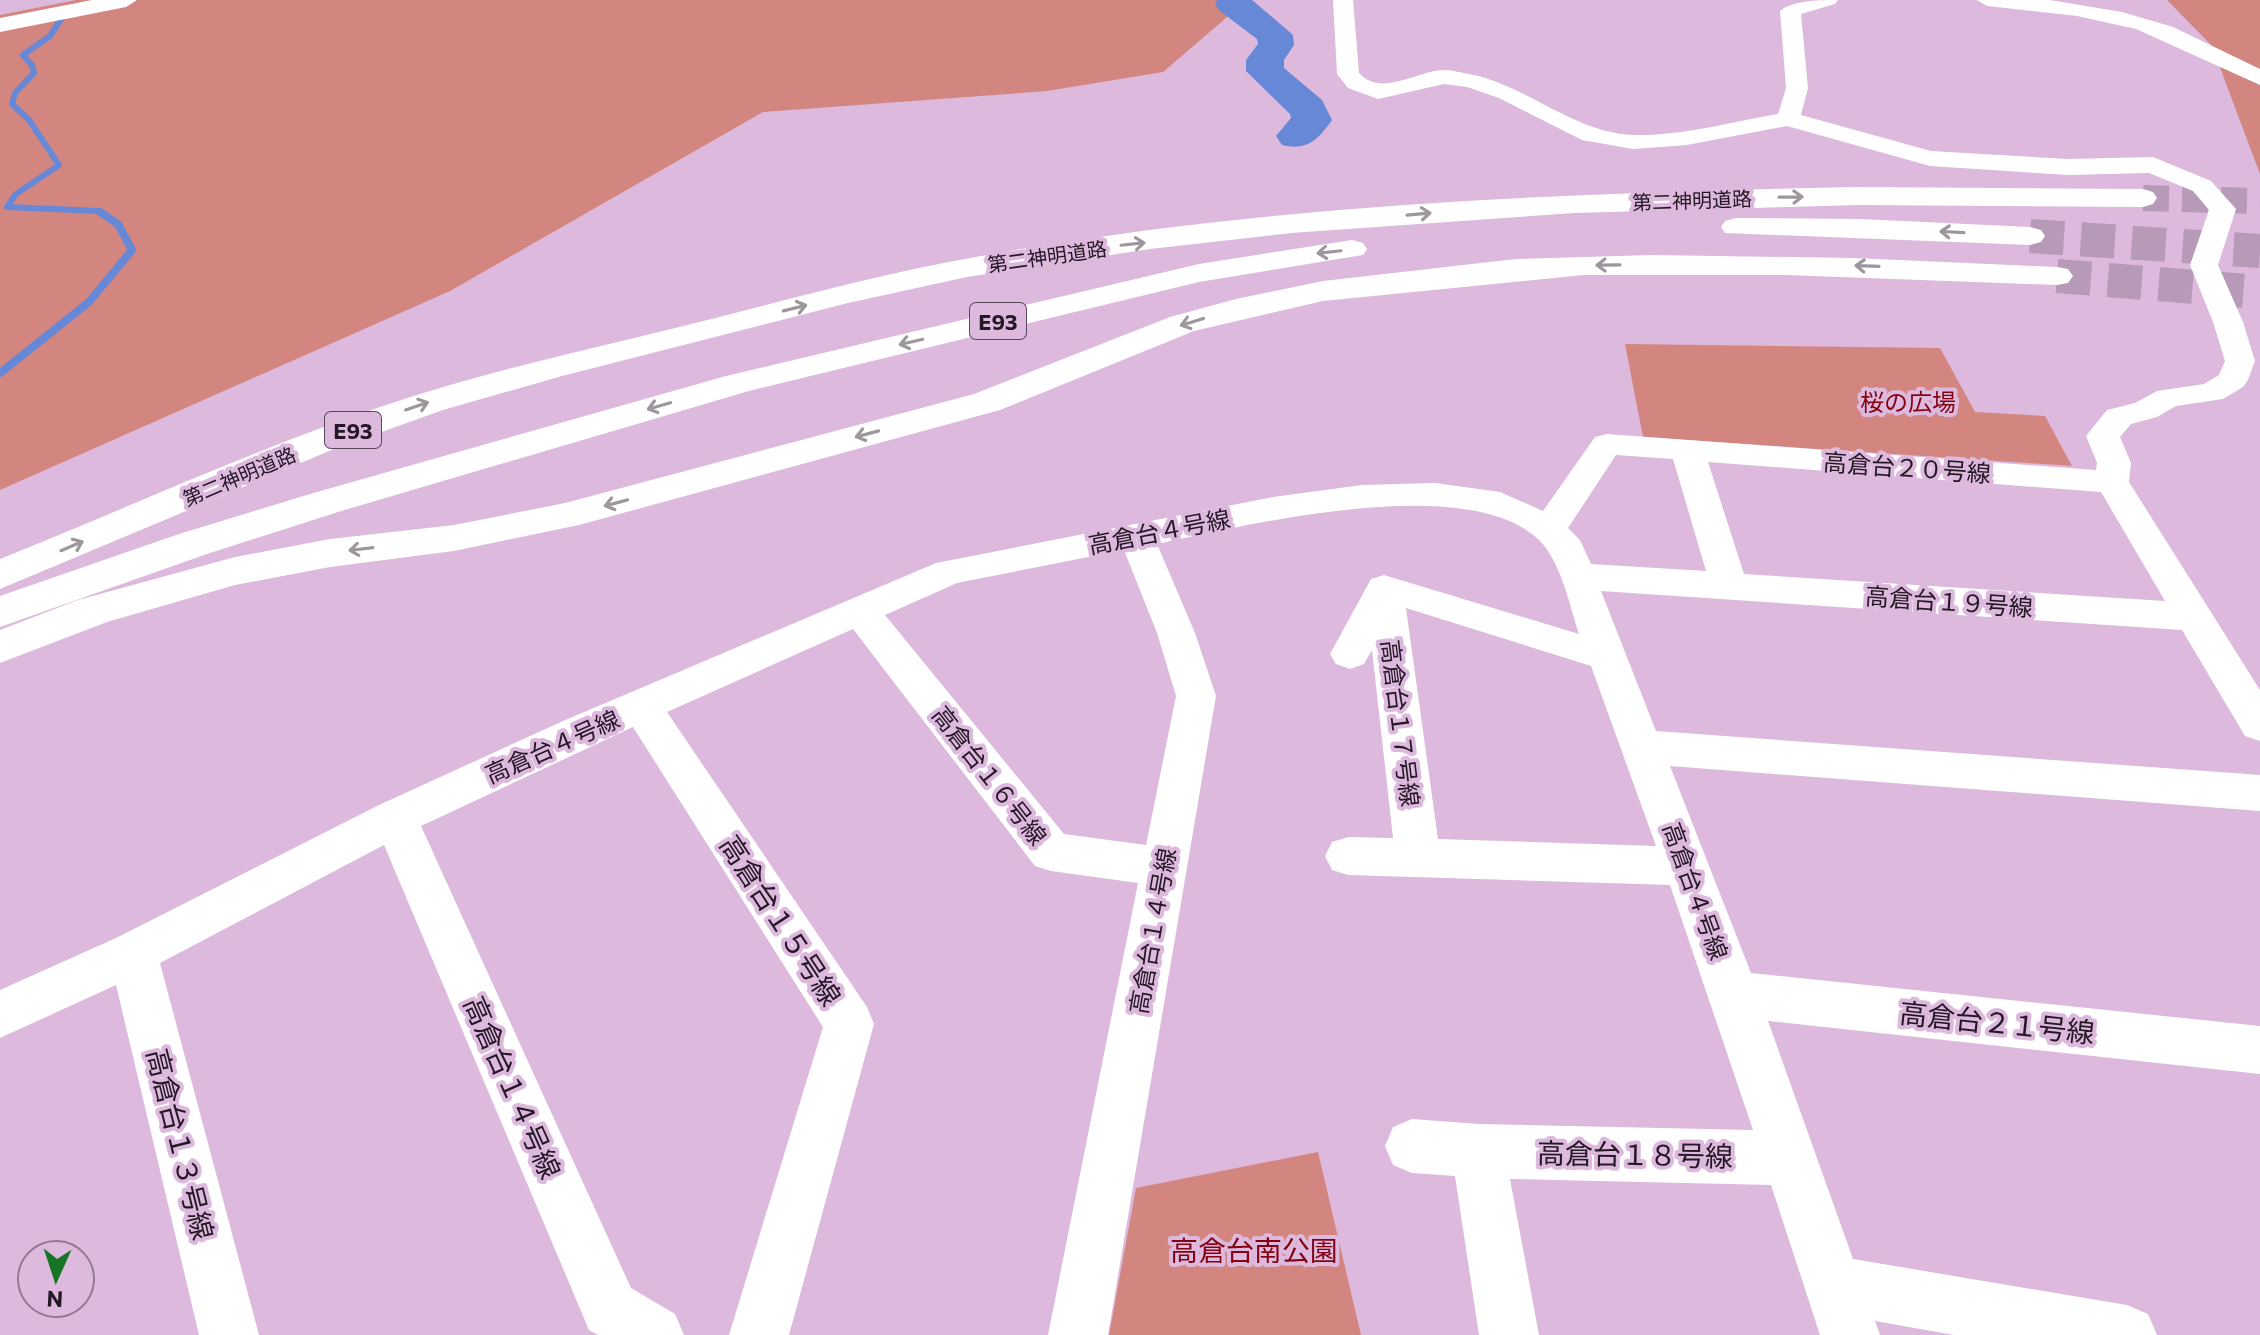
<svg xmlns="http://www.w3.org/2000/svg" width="2260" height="1335" viewBox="0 0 2260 1335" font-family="Commissioner,'Noto Sans JP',sans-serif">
  <rect width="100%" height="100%" fill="#dcb9dd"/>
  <path fill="#d3867f" d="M 76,0 L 1247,0 L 1163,72 L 1047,91 L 763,112 L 450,291 L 0,490 L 0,15 Z
    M 2167,0 L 2260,0 L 2260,174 L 2212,46 Z
    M 1625,344 L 1940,348 L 1975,412 L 2045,416 L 2072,466 L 1643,437 Z
    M 1318,1152 L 1361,1335 L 1109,1335 L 1136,1188 Z"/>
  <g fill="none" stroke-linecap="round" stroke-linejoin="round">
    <path stroke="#6688d7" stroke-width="6" d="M 61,19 L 50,36 L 23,55 L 32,65 L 34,73 L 15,93 L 12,104 L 29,120 L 59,165 L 16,194 L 7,207 L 98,211 L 103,214"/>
    <path stroke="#6688d7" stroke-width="8" d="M 0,373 L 89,302 L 132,250 L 118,224 L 100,212"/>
    <path fill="#6688d7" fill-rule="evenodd" d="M 1217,0 L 1252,0 L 1293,35 L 1294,45 L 1284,60 L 1284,68 L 1322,100 L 1332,120 C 1318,140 1307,151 1282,145 L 1276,136 L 1291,118 L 1290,114 L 1246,71 L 1246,60 L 1258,44 L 1257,39 L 1220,11 L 1215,4 Z"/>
    <path stroke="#b799b8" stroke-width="26" stroke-dasharray="26 13" stroke-linecap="butt" d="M 2143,198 L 2260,201"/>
    <path stroke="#b799b8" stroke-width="34" stroke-dasharray="34 17" stroke-linecap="butt" d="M 2030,236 L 2260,251
      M 2057,276 L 2260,292"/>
    <path fill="#fff" fill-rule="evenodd" d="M 1333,0 L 1353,0 L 1359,73 C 1382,98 1417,70 1445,70 C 1453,70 1462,73 1469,74 C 1527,85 1574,133 1634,135 C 1682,136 1731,122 1778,114 L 1786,88 L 1780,11 C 1793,0 1820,0 1838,0 L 1835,4 L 1801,14 L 1808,88 L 1801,115 L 1931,151 L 2068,159 L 2153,157 L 2211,181 L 2236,209 L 2218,265 L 2243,322 L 2255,361 L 2248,380 L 2243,387 L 2223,399 L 2176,406 L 2157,417 L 2131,424 L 2120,437 L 2131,463 L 2129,482 L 2260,690 L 2260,741 L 2245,736 L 2182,630 L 1601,591 L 1656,731 L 2260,775 L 2260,811 L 1670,766 L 1751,973 L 2260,1026 L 2260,1074 L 1768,1021 L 1853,1259 L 2127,1305 L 2148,1314 L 2157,1335 L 1954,1335 L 1875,1321 L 1880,1335 L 1820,1335 L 1771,1185 L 1510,1179 L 1539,1335 L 1479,1335 L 1455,1176 L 1412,1173 L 1393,1165 L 1385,1146 L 1393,1127 L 1412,1119 L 1478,1124 L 1753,1130 L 1670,885 L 1348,875 L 1332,870 L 1325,856 L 1332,842 L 1348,837 L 1393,838 L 1372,650 L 1364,664 L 1350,669 L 1336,664 L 1330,654 L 1371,579 L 1384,575 L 1579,634 C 1569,604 1561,561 1538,539 C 1464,471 1249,525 1157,544 L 1195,633 L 1216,696 L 1108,1335 L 1048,1335 L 1138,883 L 1051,871 L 1035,866 L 853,629 L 667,712 L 867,1007 L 874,1024 L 789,1335 L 729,1335 L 823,1027 L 633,727 L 421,826 L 631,1288 L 675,1314 L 684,1335 L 598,1335 L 589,1330 L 384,845 L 160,963 L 259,1335 L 199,1335 L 116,985 L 0,1038 L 0,990 L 116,938 L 379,805 L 563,721 L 936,563 L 1273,497 L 1362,485 L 1435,483 L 1500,492 L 1543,511 L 1595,437 L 1607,434 L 2096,470 L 2097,463 L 2086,436 L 2107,410 L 2135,403 L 2157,391 L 2204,384 L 2219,375 L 2225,361 L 2213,322 L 2190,265 L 2209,210 L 2193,191 L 2149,173 L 2068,175 L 1930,166 L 1787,126 L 1687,145 L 1633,149 L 1582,140 L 1499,98 L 1467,87 L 1444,84 L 1378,99 L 1348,88 L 1337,74 ZM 1616,455 L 1673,459 L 1706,571 L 1591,564 L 1580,540 L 1568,528 ZM 1708,462 L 2101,492 L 2165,601 L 1744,574 ZM 1124,550 L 1157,633 L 1176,696 L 1146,845 L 1064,834 L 885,615 L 957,583 ZM 1406,608 L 1591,666 L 1656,846 L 1438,839 Z
      M 1977,0 L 2050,0 L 2122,12 L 2173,27 L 2260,69 L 2260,85 L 2136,29 L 2077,16 L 1987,6 Z"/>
    <path fill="#fff" fill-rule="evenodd" d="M 92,0 L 137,0 L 126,7 L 0,32 L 0,18 Z"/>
    <path fill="#fff" fill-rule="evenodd" d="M 1859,187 L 2143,189 L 2153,192 L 2157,198 L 2153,204 L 2143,207 L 1859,205 L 1574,213 L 1291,233 L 1150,249 L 967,277 L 848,303 L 562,376 L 443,410 L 334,449 L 0,589 L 0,559 C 140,503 276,439 420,394 C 502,368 587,350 671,329 C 770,305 869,276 970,258 C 1262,204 1562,193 1859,187 Z
      M 1736,218 L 1861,219 L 2030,227 L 2041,230 L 2045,236 L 2041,242 L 2030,245 L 1725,233 L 1721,227 L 1725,221 Z
      M 1352,240 L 1363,243 L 1367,249 L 1363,255 L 1199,282 L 749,391 L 338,512 L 207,554 L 0,627 L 0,596 L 179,534 L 310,494 L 726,376 L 1199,264 Z
      M 1652,255 L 1854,258 L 2057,267 L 2068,269 L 2073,276 L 2068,283 L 2057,285 L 1787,275 L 1584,275 L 1323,301 L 1194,331 L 1000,410 L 579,525 L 454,551 L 330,567 L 235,585 L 107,622 L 0,663 L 0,630 L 78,600 L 235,557 L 330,539 L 454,525 L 565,503 L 974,394 L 1170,317 L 1236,299 L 1323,281 L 1516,259 Z"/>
  </g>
  <defs><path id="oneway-shaft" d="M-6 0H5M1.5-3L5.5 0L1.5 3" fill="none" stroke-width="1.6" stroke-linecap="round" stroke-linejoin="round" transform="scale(2)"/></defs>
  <g stroke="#9d979d">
    <use href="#oneway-shaft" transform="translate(1791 197) rotate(-1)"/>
    <use href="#oneway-shaft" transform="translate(1419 214) rotate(-5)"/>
    <use href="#oneway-shaft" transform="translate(1952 232) rotate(-177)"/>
    <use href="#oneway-shaft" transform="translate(1133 244) rotate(-6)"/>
    <use href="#oneway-shaft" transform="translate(1329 252) rotate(174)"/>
    <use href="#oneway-shaft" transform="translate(1608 265) rotate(179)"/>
    <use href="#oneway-shaft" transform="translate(1867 266) rotate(-178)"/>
    <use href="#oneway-shaft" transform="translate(795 308) rotate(-14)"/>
    <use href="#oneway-shaft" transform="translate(1192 322) rotate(163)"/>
    <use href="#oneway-shaft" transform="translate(911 342) rotate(167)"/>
    <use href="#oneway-shaft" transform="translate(417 406) rotate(-19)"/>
    <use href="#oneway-shaft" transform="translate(659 406) rotate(164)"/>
    <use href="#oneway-shaft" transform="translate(867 434) rotate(165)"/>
    <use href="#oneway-shaft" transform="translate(616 503) rotate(165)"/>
    <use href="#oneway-shaft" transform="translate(72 546) rotate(-23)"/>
    <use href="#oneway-shaft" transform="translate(361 549) rotate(173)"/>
  </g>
  <g text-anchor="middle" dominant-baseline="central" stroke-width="8" stroke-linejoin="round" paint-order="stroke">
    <g font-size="20" fill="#251825" stroke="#dcb9dd">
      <text transform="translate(1692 200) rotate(-2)">第二神明道路</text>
      <text transform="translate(1047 256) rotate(-8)">第二神明道路</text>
      <text transform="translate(239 476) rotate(-23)">第二神明道路</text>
    </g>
    <g fill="#dcb9dd" stroke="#5c485c" stroke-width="2">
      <rect x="970" y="303" width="56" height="36" rx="6"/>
      <rect x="325" y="412" width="56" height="36" rx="6"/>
    </g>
    <g font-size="22" font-weight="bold" fill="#251825">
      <text x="998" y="321">E93</text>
      <text x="353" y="430">E93</text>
    </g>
    <g font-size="24" fill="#830212" stroke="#dcb9dd">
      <text x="1908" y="401">桜の広場</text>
    </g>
    <g font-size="24" fill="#251825" stroke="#dcb9dd">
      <text transform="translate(1907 467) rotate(4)">高倉台２０号線</text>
      <text transform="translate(1159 531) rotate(-11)">高倉台４号線</text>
      <text transform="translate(1949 601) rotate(4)">高倉台１９号線</text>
      <text transform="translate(1401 723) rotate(83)">高倉台１７号線</text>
      <text transform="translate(552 746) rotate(-24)">高倉台４号線</text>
      <text transform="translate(990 775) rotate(52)">高倉台１６号線</text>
      <text transform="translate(1696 891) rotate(70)">高倉台４号線</text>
      <text transform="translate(1152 931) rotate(-80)">高倉台１４号線</text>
    </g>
    <g font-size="28" fill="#251825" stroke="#dcb9dd">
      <text transform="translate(781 920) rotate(57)">高倉台１５号線</text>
      <text transform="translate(1997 1022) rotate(6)">高倉台２１号線</text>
      <text transform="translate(513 1087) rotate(66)">高倉台１４号線</text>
      <text transform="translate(181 1144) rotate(76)">高倉台１３号線</text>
      <text transform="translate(1635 1154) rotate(1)">高倉台１８号線</text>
    </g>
    <g font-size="28" fill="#830212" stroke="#dcb9dd">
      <text x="1254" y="1250">高倉台南公園</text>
    </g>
  </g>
  <g transform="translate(56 1279) rotate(183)"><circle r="38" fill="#dcb9dd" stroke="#937993" stroke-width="2"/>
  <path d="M0-6L14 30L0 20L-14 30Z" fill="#157525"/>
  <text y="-12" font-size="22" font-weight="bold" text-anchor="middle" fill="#251825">N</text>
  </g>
</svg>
